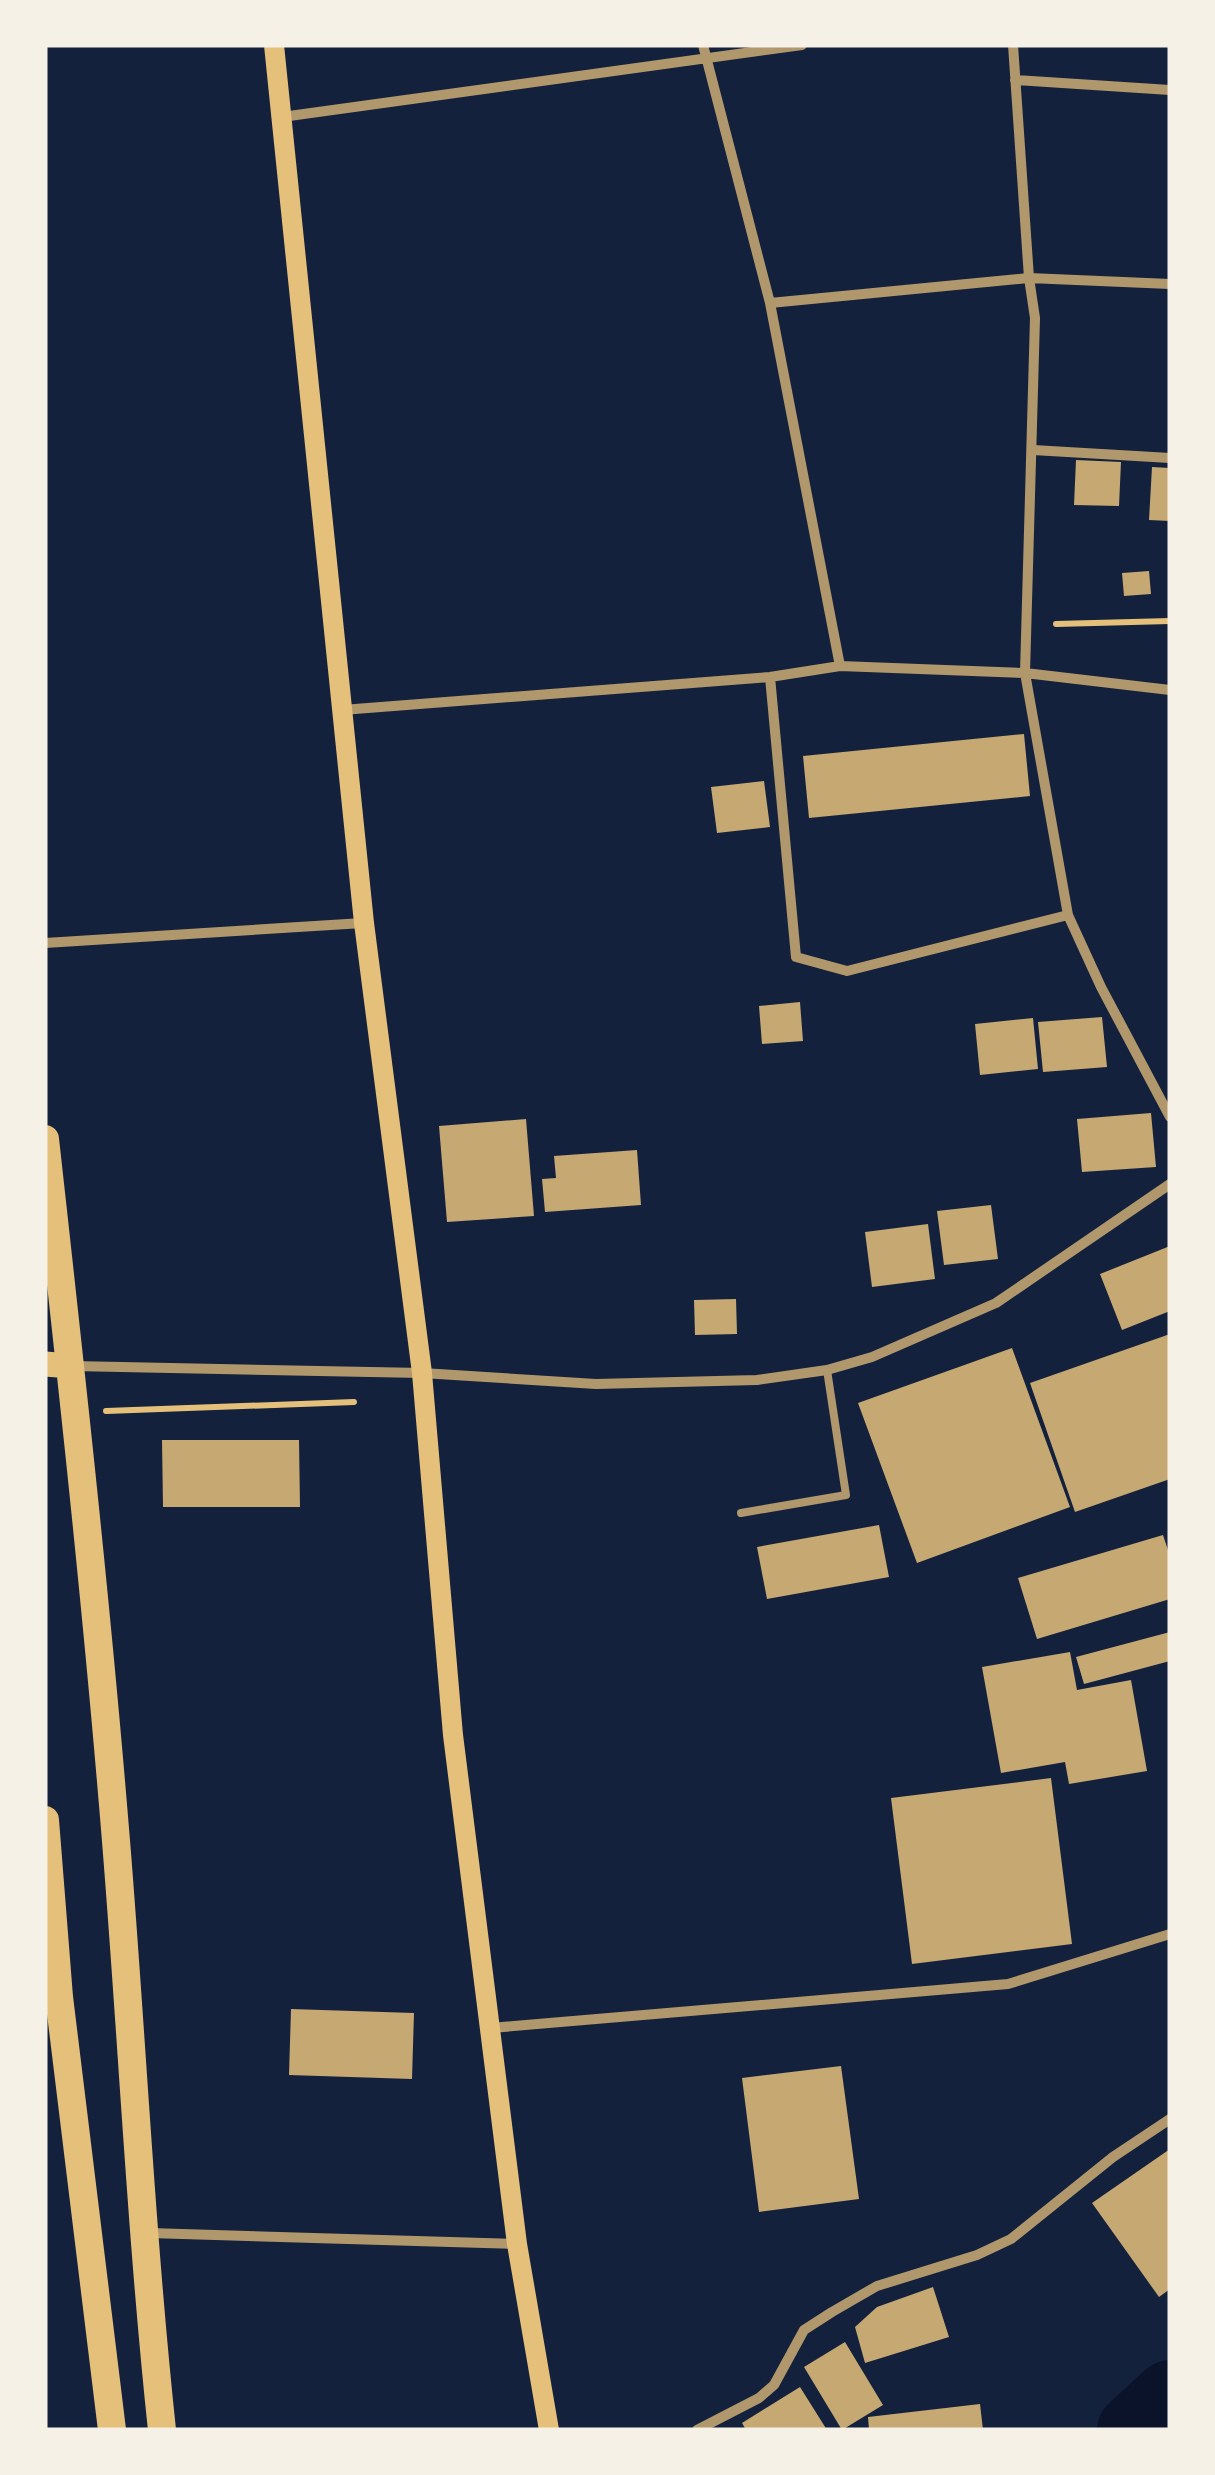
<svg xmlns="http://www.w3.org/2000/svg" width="1215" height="2475" viewBox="0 0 1215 2475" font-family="Jost,sans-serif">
  <rect width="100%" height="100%" fill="#14213d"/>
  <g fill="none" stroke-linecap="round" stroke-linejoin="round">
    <path stroke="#0b132b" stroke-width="72" d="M 1133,2430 L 1170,2396"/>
  </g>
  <path fill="#c6a872" d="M 1076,460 L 1121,462 L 1119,506 L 1074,505 Z
    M 1152,467 L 1170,468 L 1170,521 L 1149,520 Z
    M 1149,571 L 1151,594 L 1124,596 L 1122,573 Z
    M 1024,734 L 1030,796 L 809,818 L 803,756 Z
    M 764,781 L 770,827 L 717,833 L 711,787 Z
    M 800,1002 L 803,1041 L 762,1044 L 759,1006 Z
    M 1102,1017 L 1107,1067 L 1043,1072 L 1038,1022 Z
    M 1033,1018 L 1038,1069 L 980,1075 L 975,1024 Z
    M 1151,1113 L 1156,1167 L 1082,1172 L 1077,1119 Z
    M 526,1119 L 534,1216 L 447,1222 L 439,1126 Z
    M 637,1150 L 641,1205 L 545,1212 L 542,1179 L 556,1178 L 554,1156 Z
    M 991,1205 L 998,1259 L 944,1265 L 937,1211 Z
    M 928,1224 L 935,1279 L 872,1287 L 865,1232 Z
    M 1170,1246 L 1170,1311 L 1122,1330 L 1100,1274 Z
    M 736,1299 L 737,1334 L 695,1335 L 694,1300 Z
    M 1170,1334 L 1170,1479 L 1075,1512 L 1030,1383 Z
    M 1012,1348 L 1070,1507 L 917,1563 L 858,1403 Z
    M 162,1440 L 299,1440 L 300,1507 L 163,1507 Z
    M 879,1525 L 889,1577 L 767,1599 L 757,1547 Z
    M 1163,1535 L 1170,1556 L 1170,1599 L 1037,1639 L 1018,1578 Z
    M 1170,1632 L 1170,1661 L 1084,1684 L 1076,1657 Z
    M 1070,1652 L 1077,1690 L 1131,1680 L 1147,1771 L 1069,1784 L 1065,1762 L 1001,1773 L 982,1667 Z
    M 1051,1778 L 1072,1944 L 912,1964 L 891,1798 Z
    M 291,2009 L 414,2013 L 412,2079 L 289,2075 Z
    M 841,2066 L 859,2199 L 759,2212 L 742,2078 Z
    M 1170,2149 L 1170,2289 L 1159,2297 L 1092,2203 Z
    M 933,2287 L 949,2337 L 865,2363 L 855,2327 L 877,2307 Z
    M 845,2342 L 883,2405 L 842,2430 L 804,2367 Z
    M 800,2387 L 827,2430 L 746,2430 L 742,2423 Z
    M 980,2404 L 983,2430 L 869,2430 L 868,2417 Z"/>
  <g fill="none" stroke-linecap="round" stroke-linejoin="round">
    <path stroke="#e5c07b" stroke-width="6" d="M 1056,624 L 1170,621
      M 106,1411 L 354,1402"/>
    <path stroke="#b1986c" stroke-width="8" d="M 741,1513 L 846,1495 L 827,1370"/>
    <path stroke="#b1986c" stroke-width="10" d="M 703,45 L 770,303 L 840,666
      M 1013,45 L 1029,278 L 1035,318 L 1025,673 L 1068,915 L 1101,987 L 1170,1117
      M 1015,80 L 1170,90
      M 282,117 L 802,45
      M 770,303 L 1029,278 L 1170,284
      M 1033,450 L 1170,458
      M 770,677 L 796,957 L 847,971 L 1068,915
      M 342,710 L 770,677 L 840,666 L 1025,673 L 1170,690
      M 45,943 L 363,923
      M 72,1366 L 422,1373 L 596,1384 L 757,1380 L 827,1370 L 872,1357 L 996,1303 L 1170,1184
      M 491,2028 L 1008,1984 L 1170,1934
      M 149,2233 L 516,2244
      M 697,2430 L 759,2398 L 774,2385 L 804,2330 L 832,2312 L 877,2286 L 977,2255 L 1011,2239 L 1113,2157 L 1170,2119"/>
    <path stroke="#e5c07b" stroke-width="20" d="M 274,45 L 364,923 L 422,1373 L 453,1735 L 517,2244 L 549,2430"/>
    <path stroke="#e5c07b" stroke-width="25" d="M 45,1364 L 71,1366"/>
    <path stroke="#e5c07b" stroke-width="28" d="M 45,1139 C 71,1373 97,1607 116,1841 C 132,2037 141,2234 162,2430
      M 45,1820 L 59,1997 L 112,2430"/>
  </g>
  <rect width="1215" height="2475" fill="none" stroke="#f6f1e7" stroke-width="95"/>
</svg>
